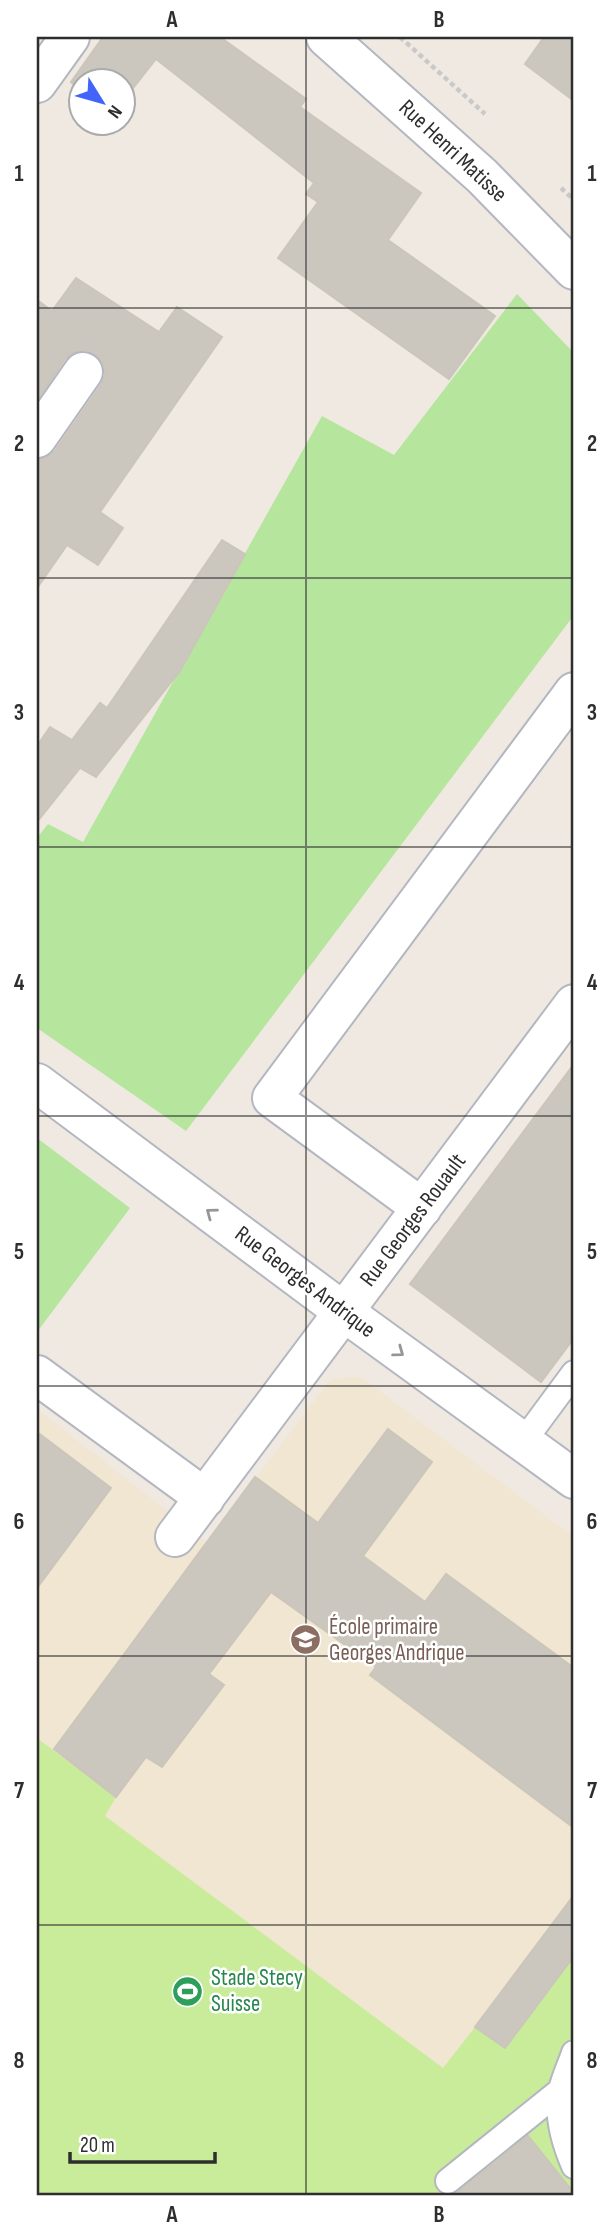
<svg xmlns="http://www.w3.org/2000/svg" width="611" height="2233" viewBox="0 0 611 2233" font-family="'Sofia Sans Condensed',sans-serif">
  <rect width="100%" height="100%" fill="#efe9e1"/>
  <path fill="#f0e6d1" d="M 361,1377 L 574,1537 L 574,1955 L 505,2048 L 443,2068 L 104,1816 L 115,1797 L 37,1737 L 37,1409 L 207,1542 L 331,1379 Z"/>
  <path fill="#b6e59e" d="M 517,294 L 574,353 L 574,615 L 186,1131 L 37,1028 L 37,838 L 48,824 L 83,842 L 322,416 L 394,455 Z
    M 37,1138 L 130,1208 L 37,1332 Z"/>
  <path fill="#c9ec9a" d="M 37,1738 L 116,1797 L 105,1816 L 443,2068 L 475,2027 L 505,2048 L 574,1955 L 574,2196 L 37,2196 Z"/>
  <path fill="#cbc7bf" stroke="#cbc5ba" stroke-width="2" d="M 103,37 L 220,37 L 306,99 L 300,107 L 421,193 L 388,240 L 495,316 L 449,379 L 278,258 L 318,202 L 306,194 L 314,183 L 156,59 L 122,102 L 122,80 L 80,80 L 80,90 L 71,82 Z
    M 544,37 L 574,37 L 574,101 L 525,64 Z
    M 76,278 L 159,332 L 177,307 L 222,337 L 100,512 L 123,528 L 98,565 L 67,545 L 37,588 L 37,460 L 47,457 L 55,451 L 101,385 L 105,375 L 103,363 L 96,355 L 86,350 L 74,352 L 65,359 L 37,400 L 37,300 L 52,311 Z
    M 222,540 L 245,554 L 180,671 L 96,777 L 80,768 L 37,822 L 37,746 L 50,727 L 72,740 L 100,703 L 107,708 Z
    M 574,1064 L 574,1338 L 541,1382 L 410,1284 Z
    M 388,1429 L 432,1462 L 363,1556 L 425,1602 L 446,1574 L 574,1668 L 574,1828 L 370,1675 L 376,1667 L 271,1592 L 209,1674 L 224,1685 L 162,1767 L 146,1757 L 116,1797 L 54,1749 L 255,1477 L 318,1523 Z
    M 37,1432 L 111,1488 L 37,1588 Z
    M 574,1895 L 574,1956 L 505,2048 L 475,2027 Z
    M 528,2136 L 574,2193 L 574,2196 L 449,2196 L 457,2193 Z"/>
  <g fill="none" stroke-linecap="round" stroke-linejoin="round">
    <defs>
      <path id="service" d="M 523,1442 L 574,1373
        M 574,2053 C 570,2065 564,2077 561,2090 C 556,2115 564,2143 574,2166
        M 448,2181 L 561,2090"/>
      <path id="minor" d="M 326,37 L 482,176 L 574,270
        M 37,83 L 70,37
        M 37,438 L 83,372
        M 37,1083 L 344,1312 L 574,1479
        M 422,1208 L 272,1098 L 574,692
        M 37,1375 L 205,1498
        M 175,1537 L 574,1004"/>
    </defs>
    <use href="#service" stroke="#b4b7c1" stroke-width="28"/>
    <use href="#minor" stroke="#b4b7c1" stroke-width="42"/>
    <path stroke="#c9c9c9" stroke-width="4.5" stroke-dasharray="5 3.5" stroke-linecap="butt" d="M 400,37 L 485,114
      M 561,188 L 574,200"/>
    <use href="#service" stroke="#fff" stroke-width="24"/>
    <use href="#minor" stroke="#fff" stroke-width="38"/>
  </g>
  <defs><path id="oneway-chevron" d="M-2-3.5L2.5 0L-2 3.5" fill="none" stroke-width="1.6" stroke-linecap="round" stroke-linejoin="round" transform="scale(1.75)"/></defs>
  <g stroke="#969696">
    <use href="#oneway-chevron" transform="translate(211 1213) rotate(-143)"/>
    <use href="#oneway-chevron" transform="translate(399 1352) rotate(36)"/>
  </g>
  <path fill="none" stroke="#2e2e2e" stroke-width="2" stroke-opacity="0.55" d="M 306,37 L 306,2196M 37,308 L 574,308M 37,578 L 574,578M 37,847 L 574,847M 37,1116 L 574,1116M 37,1386 L 574,1386M 37,1656 L 574,1656M 37,1925 L 574,1925"/>
  <defs>
    <symbol id="school-disc" viewBox="-11 -11 22 22"><circle r="9.5" fill="#8d6e63" stroke="#fff"/><path d="M0-5L7-2L0 1L-7-2ZM-4 1L0 2.5L4 1V4Q0 6-4 4Z" fill="#fff"/></symbol>
    <symbol id="stadium-disc" viewBox="-11 -11 22 22"><circle r="9.5" fill="#2e9e5b" stroke="#fff"/><path d="M0-5a6.5 5 0 1 0 0 10a6.5 5 0 1 0 0-10ZM-3.5-1.8h7v3.6h-7Z" fill="#fff"/></symbol>
  </defs>
  <g fill-rule="evenodd">
    <use href="#school-disc" x="288" y="1622" width="35" height="35"/>
    <use href="#stadium-disc" x="170" y="1974" width="35" height="35"/>
  </g>
  <g text-anchor="middle" dominant-baseline="central" stroke-width="5" stroke-linejoin="round" paint-order="stroke">
    <g font-size="23" fill="#2e2e2e" stroke="#fff">
      <text transform="translate(453 151) rotate(43)">Rue Henri Matisse</text>
      <text transform="translate(413 1220) rotate(-53)">Rue Georges Rouault</text>
      <text transform="translate(305 1282) rotate(37)">Rue Georges Andrique</text>
    </g>
    <g font-size="23" fill="#785e54" stroke="#fff" text-anchor="start">
      <text x="329" y="1627">École primaire<tspan x="329" dy="26">Georges Andrique</tspan></text>
    </g>
    <g font-size="23" fill="#27864d" stroke="#fff" text-anchor="start">
      <text x="211" y="1978">Stade Stecy<tspan x="211" dy="26">Suisse</tspan></text>
    </g>
  </g>
  <rect width="611" height="2233" fill="none" stroke="#ffffff" stroke-width="77"/>
  <g transform="translate(102 102) rotate(127)"><circle r="33" fill="#ffffff" stroke="#ababab" stroke-width="2"/>
  <path d="M0-5L12 26L0 18L-12 26Z" fill="#4264fb"/>
  <text y="-10" font-size="19" font-weight="bold" text-anchor="middle" fill="#2e2e2e">N</text>
  </g>
  <path d="M70 2152v10h145v-10" fill="none" stroke="#2e2e2e" stroke-width="3.5"/>
  <text x="80" y="2152" font-size="21" fill="#2e2e2e" stroke="#ffffff" stroke-width="5" paint-order="stroke">20 m</text>
  <rect x="38" y="38" width="534" height="2156" fill="none" stroke="#2e2e2e" stroke-width="2.5"/>
  <g font-size="23" text-anchor="middle" font-weight="bold" fill="#2e2e2e">
    <text x="172" y="27">A</text>
    <text x="439" y="27">B</text>
    <text x="19" y="181">1</text>
    <text x="592" y="181">1</text>
    <text x="19" y="451">2</text>
    <text x="592" y="451">2</text>
    <text x="19" y="720">3</text>
    <text x="592" y="720">3</text>
    <text x="19" y="990">4</text>
    <text x="592" y="990">4</text>
    <text x="19" y="1259">5</text>
    <text x="592" y="1259">5</text>
    <text x="19" y="1529">6</text>
    <text x="592" y="1529">6</text>
    <text x="19" y="1798">7</text>
    <text x="592" y="1798">7</text>
    <text x="19" y="2068">8</text>
    <text x="592" y="2068">8</text>
    <text x="172" y="2222">A</text>
    <text x="439" y="2222">B</text>
  </g>
</svg>
